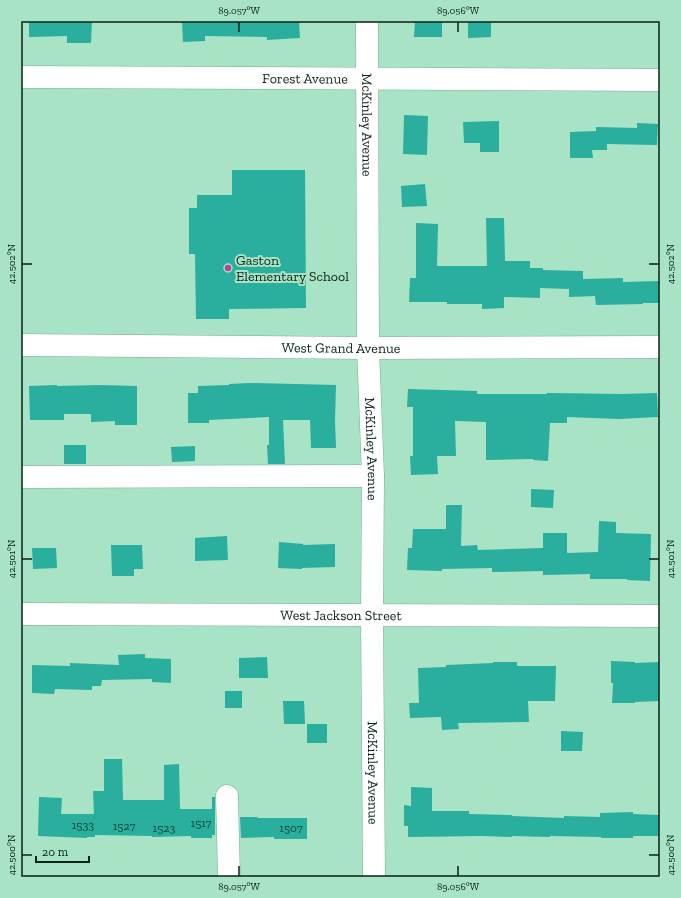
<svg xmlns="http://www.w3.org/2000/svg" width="681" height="898" viewBox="0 0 681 898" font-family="'Zilla Slab',serif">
  <rect width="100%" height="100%" fill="#a7e3c4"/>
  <path fill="#2aae9d" d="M 29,21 L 92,21 L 91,43 L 67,43 L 67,36 L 29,37 Z
    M 182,21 L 299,21 L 300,38 L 267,40 L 267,37 L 205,36 L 205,41 L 183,42 Z
    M 415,21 L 442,21 L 442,37 L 414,37 Z
    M 468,21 L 491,21 L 491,37 L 468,38 Z
    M 404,115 L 428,116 L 427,155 L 403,154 Z
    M 499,121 L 499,152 L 480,152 L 480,143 L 464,143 L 463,122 Z
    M 637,123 L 658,124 L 657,145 L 607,144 L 607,150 L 592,150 L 593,158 L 570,158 L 570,132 L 596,131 L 596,127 L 637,128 Z
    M 232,170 L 305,170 L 306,308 L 229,309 L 229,319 L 196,319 L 195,254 L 189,254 L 189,208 L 197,208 L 197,195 L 232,195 Z
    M 425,184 L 427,206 L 402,207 L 401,186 Z
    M 486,218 L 504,218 L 505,261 L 530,261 L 530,268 L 543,268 L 543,270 L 583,271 L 583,279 L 623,278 L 623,282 L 660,281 L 660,303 L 643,303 L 643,304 L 596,305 L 595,296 L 569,297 L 569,289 L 540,288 L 540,298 L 504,297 L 504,308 L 482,309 L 482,304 L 447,304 L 447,302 L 409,302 L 410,278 L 416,278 L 416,223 L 438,224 L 437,266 L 487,266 Z
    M 250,383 L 336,385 L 335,421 L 336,448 L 311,448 L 310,420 L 283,420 L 285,464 L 268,464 L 267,445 L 269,445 L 269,417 L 209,420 L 209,423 L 188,423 L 188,393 L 198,393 L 198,386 L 229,385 L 229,384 Z
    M 57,385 L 57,386 L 100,385 L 137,386 L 137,425 L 115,425 L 115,421 L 91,422 L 91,414 L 64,414 L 64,420 L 30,420 L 29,386 Z
    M 408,389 L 477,391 L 477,394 L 547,394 L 547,393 L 622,394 L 657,393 L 658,417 L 619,419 L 567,417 L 567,423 L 550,423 L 548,461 L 533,460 L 533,459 L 486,460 L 486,422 L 455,421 L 456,456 L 437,456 L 438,474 L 411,475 L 410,456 L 413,456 L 413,407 L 407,407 Z
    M 64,445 L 86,445 L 86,464 L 64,464 Z
    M 195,446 L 195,461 L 172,462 L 171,447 Z
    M 531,489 L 554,490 L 553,508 L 531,507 Z
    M 446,505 L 462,505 L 461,546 L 477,545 L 478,550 L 543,548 L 543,533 L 567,533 L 567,553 L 598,552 L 599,521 L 616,522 L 616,533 L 651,534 L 650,581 L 627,580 L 627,579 L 590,579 L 590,574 L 543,575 L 543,571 L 492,572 L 492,568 L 442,569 L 442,571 L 407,570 L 408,548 L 412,548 L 413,529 L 446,529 Z
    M 227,536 L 228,560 L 195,561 L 195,538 Z
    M 279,542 L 303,544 L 303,545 L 335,544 L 335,567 L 302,568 L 302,569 L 278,568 Z
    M 111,545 L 142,545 L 143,569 L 134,569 L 134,576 L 112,576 Z
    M 32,548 L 56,548 L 57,568 L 33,569 Z
    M 145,654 L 145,658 L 171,659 L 171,683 L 152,682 L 152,679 L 102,680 L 101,686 L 92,686 L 92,690 L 55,689 L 54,694 L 32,693 L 32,665 L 70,666 L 70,663 L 119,665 L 118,655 Z
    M 267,657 L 268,678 L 239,678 L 239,658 Z
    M 611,661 L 635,662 L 635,663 L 660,662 L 660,701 L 635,702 L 635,703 L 612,703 L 613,683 L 611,683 Z
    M 493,662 L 517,662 L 517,666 L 556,666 L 555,701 L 528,701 L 529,722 L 458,723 L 459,729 L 442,730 L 441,717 L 410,718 L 409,703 L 419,703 L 418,668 L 446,667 L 446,665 L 493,663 Z
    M 225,691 L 242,691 L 242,708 L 225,708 Z
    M 283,701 L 304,701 L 305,724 L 284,724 Z
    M 307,724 L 327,724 L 327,743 L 307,743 Z
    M 561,731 L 583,732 L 582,751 L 561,751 Z
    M 104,759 L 122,759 L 123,800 L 164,800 L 164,765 L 179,764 L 180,809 L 212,809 L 212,797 L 215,797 L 215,835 L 212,835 L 212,838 L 191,838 L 191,836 L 152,837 L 152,836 L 95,835 L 95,837 L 87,837 L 87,838 L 38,836 L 39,797 L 62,798 L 61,814 L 94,814 L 93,791 L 104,791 Z
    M 411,787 L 432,788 L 432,811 L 469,811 L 469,814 L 512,815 L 512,816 L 564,818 L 564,816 L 600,817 L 600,813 L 633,812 L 633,814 L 660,815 L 660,836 L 633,836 L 633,838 L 601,838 L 601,837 L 550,836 L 550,837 L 512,836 L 512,837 L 482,836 L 408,837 L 408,826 L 404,826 L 404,805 L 411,806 Z
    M 240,817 L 257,817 L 258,818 L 307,818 L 307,839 L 274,839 L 274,837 L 241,838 Z"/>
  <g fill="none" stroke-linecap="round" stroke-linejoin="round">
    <defs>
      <g id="minor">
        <path id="s1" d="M 367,21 L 368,348 L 373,476 L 372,616 L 374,877"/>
        <path id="s2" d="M 21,77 L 660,80"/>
        <path id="s3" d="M 21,345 L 368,348 L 660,347"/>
        <path d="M 21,477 L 373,476"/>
        <path id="s4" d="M 21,614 L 660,616"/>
        <path d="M 227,796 L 229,877"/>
      </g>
    </defs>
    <use href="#minor" stroke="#73ae91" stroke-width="23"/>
    <use href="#minor" stroke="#fff" stroke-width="22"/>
  </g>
  <path fill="none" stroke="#0a2217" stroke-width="1.5" d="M 239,22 L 239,32M 458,22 L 458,32M 22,264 L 32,264M 649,264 L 659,264M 22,559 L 32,559M 649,559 L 659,559M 22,855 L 32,855M 649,855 L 659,855M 239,866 L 239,876M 458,866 L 458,876"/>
  <circle fill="#bd4397" stroke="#a7e3c4" stroke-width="1.5" cx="228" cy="268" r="4"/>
  <g text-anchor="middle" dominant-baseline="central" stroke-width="4" stroke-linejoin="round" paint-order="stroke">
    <g font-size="12" fill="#124538">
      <text x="201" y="823">1517</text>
      <text x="83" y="825">1533</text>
      <text x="124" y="826">1527</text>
      <text x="164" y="828">1523</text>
      <text x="291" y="828">1507</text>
    </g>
    <g font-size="14" fill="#0a2217" stroke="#a7e3c4">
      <text stroke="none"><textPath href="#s2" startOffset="284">Forest Avenue</textPath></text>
      <text stroke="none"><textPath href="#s1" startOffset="104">McKinley Avenue</textPath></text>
      <text stroke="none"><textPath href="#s3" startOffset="320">West Grand Avenue</textPath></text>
      <text stroke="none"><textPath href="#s1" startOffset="428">McKinley Avenue</textPath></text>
      <text stroke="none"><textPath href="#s4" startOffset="320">West Jackson Street</textPath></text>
      <text stroke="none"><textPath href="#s1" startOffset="752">McKinley Avenue</textPath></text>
    </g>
    <g font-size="14" fill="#0a2217" stroke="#a7e3c4" text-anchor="start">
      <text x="236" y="260">Gaston<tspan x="236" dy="16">Elementary School</tspan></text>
    </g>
  </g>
  <rect width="681" height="898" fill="none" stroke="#a7e3c4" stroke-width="44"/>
  <path d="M36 856v6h53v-6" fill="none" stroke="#0a2217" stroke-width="2"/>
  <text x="42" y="856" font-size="12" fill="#0a2217" stroke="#a7e3c4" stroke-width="3" paint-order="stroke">20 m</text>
  <rect x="22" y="22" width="637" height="854" fill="none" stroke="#0a2217" stroke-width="1.5"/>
  <g font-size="10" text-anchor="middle" fill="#0a2217">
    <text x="239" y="14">89.057°W</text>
    <text x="458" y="14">89.056°W</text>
    <text transform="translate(11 264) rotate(-90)" y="4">42.502°N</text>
    <text transform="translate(670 264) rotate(-90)" y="4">42.502°N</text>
    <text transform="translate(11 559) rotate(-90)" y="4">42.501°N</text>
    <text transform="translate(670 559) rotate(-90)" y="4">42.501°N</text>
    <text transform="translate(11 855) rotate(-90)" y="4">42.500°N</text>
    <text transform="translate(670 855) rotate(-90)" y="4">42.500°N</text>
    <text x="239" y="890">89.057°W</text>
    <text x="458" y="890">89.056°W</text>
  </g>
</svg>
